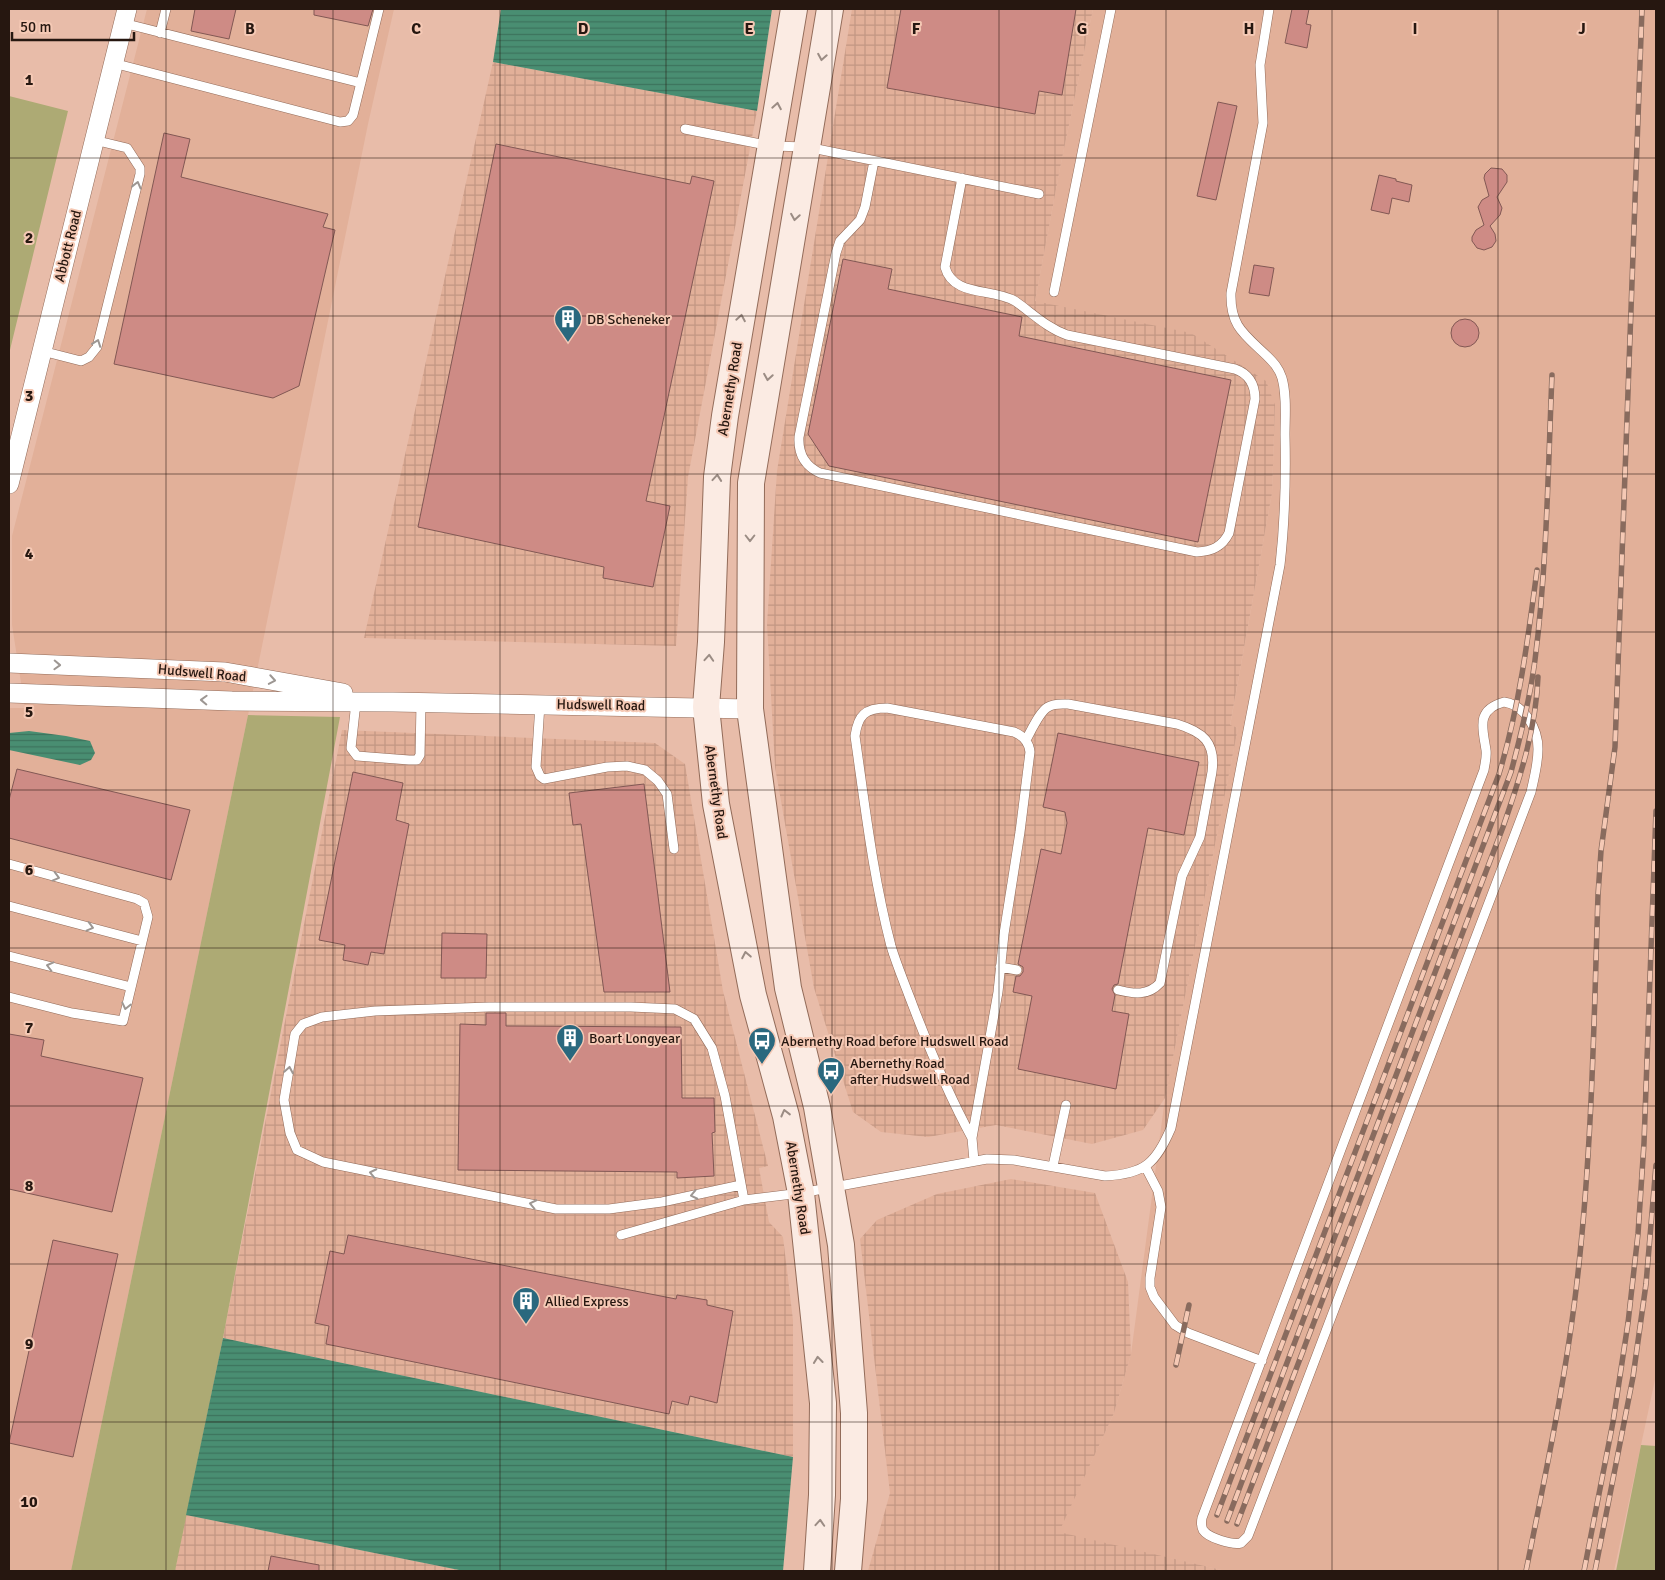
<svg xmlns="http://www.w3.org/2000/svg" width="1665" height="1580" viewBox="0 0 1665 1580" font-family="Signika,sans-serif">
  <defs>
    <pattern id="industrial-grid" width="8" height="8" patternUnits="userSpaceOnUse" patternTransform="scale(1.25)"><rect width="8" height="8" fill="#e2b099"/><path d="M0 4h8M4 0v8" fill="none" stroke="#c29783"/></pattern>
    <pattern id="water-rules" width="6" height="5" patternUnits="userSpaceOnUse" patternTransform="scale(1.25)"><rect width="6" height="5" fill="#498e72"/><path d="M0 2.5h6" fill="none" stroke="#3d735c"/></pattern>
  </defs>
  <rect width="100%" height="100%" fill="#e8bca9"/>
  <path fill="#e2b099" d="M 147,9 L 394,9 L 368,124 L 248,715 L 71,1571 L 9,1571 L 9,708 L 25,708 L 12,625 L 12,536 Z
    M 1093,9 L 1656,9 L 1656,1375 L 1614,1571 L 1226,1571 L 1058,1533 L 1114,1413 L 1131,1354 L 1165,1098 L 1238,728 L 1230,726 L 1272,493 L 1275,405 L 1035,301 L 1060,168 Z"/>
  <path fill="url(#industrial-grid)" d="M 852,9 L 1093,9 L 1060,168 L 1035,301 L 1191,333 L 1266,381 L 1275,405 L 1272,493 L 1230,725 L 1238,728 L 1165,1098 L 1143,1130 L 1092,1144 L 996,1125 L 928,1137 L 881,1132 L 853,1112 L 814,988 L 775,767 L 767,624 L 777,471 Z
    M 493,62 L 757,111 L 688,477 L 676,646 L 364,638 Z
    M 342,730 L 655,743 L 685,764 L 723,991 L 768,1166 L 759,1168 L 769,1222 L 783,1237 L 793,1320 L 793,1457 L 223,1338 Z
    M 1011,1179 L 1095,1193 L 1128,1282 L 1131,1354 L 1114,1413 L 1059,1532 L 1226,1571 L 868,1571 L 890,1493 L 860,1239 L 877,1220 L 937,1194 Z
    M 186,1515 L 464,1571 L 175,1571 Z"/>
  <path fill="#adaa74" d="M 9,96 L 68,111 L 9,354 Z
    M 248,715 L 340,717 L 223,1338 L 175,1571 L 71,1571 Z
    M 1641,1445 L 1656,1446 L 1656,1571 L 1616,1571 Z"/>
  <path fill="url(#water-rules)" d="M 501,9 L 772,9 L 757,111 L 493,62 Z
    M 29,731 L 66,736 L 90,741 L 95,753 L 91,760 L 80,765 L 9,750 L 9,733 Z
    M 223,1338 L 793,1457 L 783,1571 L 464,1571 L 186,1515 Z"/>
  <path fill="#ce8b85" stroke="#825854" d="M 195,9 L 236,9 L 229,39 L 191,31 Z
    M 314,9 L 373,9 L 368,26 L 314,15 Z
    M 901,9 L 1076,9 L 1062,95 L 1039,91 L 1035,114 L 887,88 Z
    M 1292,9 L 1309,9 L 1306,24 L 1311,25 L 1307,48 L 1285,43 Z
    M 1218,102 L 1237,106 L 1216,200 L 1197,196 Z
    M 164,133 L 190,139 L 181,177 L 328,214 L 323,227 L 335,230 L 299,386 L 273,398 L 114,364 Z
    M 496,144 L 690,184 L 692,176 L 714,181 L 646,501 L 670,506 L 653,587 L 603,578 L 604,567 L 418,527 Z
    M 1491,168 L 1502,169 L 1507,175 L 1507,182 L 1497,197 L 1502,208 L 1500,215 L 1490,226 L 1495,234 L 1496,241 L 1492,247 L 1484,250 L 1477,248 L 1472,241 L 1472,237 L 1476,230 L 1484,225 L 1478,207 L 1482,200 L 1489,196 L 1484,178 L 1485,174 Z
    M 1379,175 L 1396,179 L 1396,181 L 1412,185 L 1409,202 L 1392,198 L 1389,214 L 1371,210 Z
    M 843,259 L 892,269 L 888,289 L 1022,317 L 1019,336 L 1231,380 L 1198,542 L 829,466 L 808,434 Z
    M 1254,265 L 1274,268 L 1269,296 L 1249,293 Z
    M1451 333a14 14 0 1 1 28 0a14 14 0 1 1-28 0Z
    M 1058,733 L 1199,762 L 1184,835 L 1148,828 L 1118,984 L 1114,985 L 1112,989 L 1115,995 L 1112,1011 L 1129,1014 L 1116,1089 L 1018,1069 L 1032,996 L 1013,992 L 1016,976 L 1020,976 L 1023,972 L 1023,967 L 1018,964 L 1041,849 L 1061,854 L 1067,823 L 1065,812 L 1043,807 Z
    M 17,769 L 190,810 L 171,880 L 9,838 L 9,800 Z
    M 353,772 L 403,783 L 396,820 L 409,824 L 384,954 L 371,952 L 368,965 L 343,960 L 345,945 L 319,940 Z
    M 644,784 L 670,992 L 604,992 L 581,824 L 573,825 L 569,793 Z
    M 442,933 L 487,934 L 486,978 L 441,978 Z
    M 486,1013 L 506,1013 L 506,1026 L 681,1027 L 682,1098 L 714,1098 L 715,1132 L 712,1133 L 714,1176 L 677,1178 L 677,1172 L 458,1170 L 460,1024 L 486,1025 Z
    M 9,1034 L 44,1040 L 41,1056 L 143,1078 L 112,1212 L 9,1189 Z
    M 348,1235 L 676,1299 L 677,1295 L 707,1300 L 707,1305 L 733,1311 L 717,1403 L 690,1396 L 688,1405 L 672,1401 L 669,1414 L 326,1344 L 329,1326 L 315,1323 L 330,1251 L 344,1254 Z
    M 53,1240 L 118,1254 L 73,1457 L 9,1443 Z
    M 271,1556 L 319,1565 L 319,1571 L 268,1571 Z"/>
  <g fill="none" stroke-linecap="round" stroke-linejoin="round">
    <defs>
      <path id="service" d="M 123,23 L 361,83
        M 160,33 L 166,9
        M 113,63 L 340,122 L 348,121 L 353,115 L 379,9
        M 685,129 L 771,146 L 807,147 L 1039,194
        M 874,161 L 865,207 L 860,220 L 840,241 L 836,253 L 799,437 C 798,454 805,466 820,473 L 1197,552 C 1212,551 1222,547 1229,533 L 1255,399 C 1255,384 1249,374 1235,369 L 1067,335 C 1047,328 1032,313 1015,301 C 992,288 953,297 945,267 L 962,178
        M 1054,292 L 1111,9
        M 42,351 L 81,361 L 89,357 L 97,347 L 140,174 L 140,168 L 127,148 L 94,140
        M 356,702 L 351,748 L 357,756 L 409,760 L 417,760 L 420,755 L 421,703
        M 1504,702 C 1525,705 1538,729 1538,749 C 1538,764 1534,778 1531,792 L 1248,1536 L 1241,1543 C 1232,1545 1208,1538 1203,1530 C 1201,1526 1201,1523 1202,1518 L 1484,770 C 1485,763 1487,757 1486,750 C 1483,729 1475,710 1504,702 Z
        M 540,704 L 536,767 L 540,776 L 544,779 L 607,767 L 627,766 L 645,770 L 658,781 L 667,794 L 674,849
        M 1026,740 C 1031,731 1040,711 1048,707 C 1054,703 1061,704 1068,704 L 1177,724 C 1203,732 1216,742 1212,772 L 1200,837 L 1182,876 L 1160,983 C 1148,996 1134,994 1118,990
        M 9,864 L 137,899 L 144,903 L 148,917 L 123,1021 L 72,1013 L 9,997
        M 9,906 L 142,941
        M 9,956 L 131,987
        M 1000,967 L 1017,970
        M 972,1138 C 948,1094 931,1053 913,1006 C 906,987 897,966 891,946 C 873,877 865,806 855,736 C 858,715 865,708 887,708 L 1014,732 C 1024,736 1029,742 1030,752 L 1020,832 L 1004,934 L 998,992 L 972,1138 L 974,1161
        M 1053,1166 L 1066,1105
        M 1145,1166 L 1158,1191 L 1161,1207 L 1150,1278 L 1150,1287 L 1154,1297 L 1175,1325 L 1188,1333 L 1262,1361
        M 741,1185 L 662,1202 L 609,1209 L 556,1209 L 323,1162 L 297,1150 L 290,1133 L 284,1100 L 295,1034 L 303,1024 L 322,1017 L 375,1011 L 489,1007 L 631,1007 L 675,1009 L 694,1019 L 712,1048 L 725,1096 L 744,1200
        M 621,1235 L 744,1200 L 801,1193 L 987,1159 L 1014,1160 L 1105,1176 C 1145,1174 1156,1163 1171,1128 L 1280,565 C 1285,521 1286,479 1285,435 C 1285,416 1287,396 1282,378 C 1279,368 1273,362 1267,356 C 1244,334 1230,326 1231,293 L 1263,123 L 1260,65 L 1269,9"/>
      <path id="minor" d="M 9,484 L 127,9
        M 9,663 L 225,672 L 343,693
        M 9,693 L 232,701 L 393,702 L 750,709"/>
      <path id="secondary" d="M 794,9 L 725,416 L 717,477 L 711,642 L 706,707 L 716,804 L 753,995 L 786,1116 L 801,1193 L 823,1403 L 822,1495 L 817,1571
        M 830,9 L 751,483 L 750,709 L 788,988 L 817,1107 L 841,1245 L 854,1413 L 854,1499 L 848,1571"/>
    </defs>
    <use href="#service" stroke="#926b59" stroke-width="10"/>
    <use href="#minor" stroke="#926b59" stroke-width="20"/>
    <use href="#secondary" stroke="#926b59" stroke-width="28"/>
    <use href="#service" stroke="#fff" stroke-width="9"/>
    <use href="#minor" stroke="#fff" stroke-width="19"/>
    <use href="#secondary" stroke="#fbebe3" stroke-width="26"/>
    <defs>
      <path id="rail" d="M 1176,1365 L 1189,1305
        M 1217,1515 L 1499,774 C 1519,708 1528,639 1537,570
        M 1227,1521 L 1511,772 C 1521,735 1530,698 1535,660 C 1547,566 1548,470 1552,375
        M 1237,1524 L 1503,827 C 1520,778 1536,729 1538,677
        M 1526,1571 C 1546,1472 1567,1373 1578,1273 C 1592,1148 1594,1021 1598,895 L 1601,851 L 1615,747 L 1642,9
        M 1584,1571 L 1613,1422 L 1628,1323 L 1638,1234 L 1644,1143 L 1656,811
        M 1595,1571 L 1633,1377 L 1646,1284 L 1656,1165"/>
    </defs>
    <use href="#rail" stroke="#896b5e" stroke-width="5.5"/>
    <use href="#rail" stroke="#f5c9b5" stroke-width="4" stroke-dasharray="11" stroke-linecap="butt"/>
  </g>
  <defs><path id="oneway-chevron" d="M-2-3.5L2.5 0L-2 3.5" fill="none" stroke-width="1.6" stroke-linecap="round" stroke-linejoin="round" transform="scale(1.25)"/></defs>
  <g stroke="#9b8c84">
    <use href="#oneway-chevron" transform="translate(822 57) rotate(100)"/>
    <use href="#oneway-chevron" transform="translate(777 106) rotate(-80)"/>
    <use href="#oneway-chevron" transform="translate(795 217) rotate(99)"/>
    <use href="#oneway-chevron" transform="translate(741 318) rotate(-80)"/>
    <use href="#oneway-chevron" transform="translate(768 377) rotate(99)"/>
    <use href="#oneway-chevron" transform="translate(717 478) rotate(-85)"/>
    <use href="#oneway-chevron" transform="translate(750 538) rotate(90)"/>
    <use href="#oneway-chevron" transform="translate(709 658) rotate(-86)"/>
    <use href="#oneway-chevron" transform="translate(746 955) rotate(-101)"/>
    <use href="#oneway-chevron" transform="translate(785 1113) rotate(-104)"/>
    <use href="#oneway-chevron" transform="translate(818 1360) rotate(-96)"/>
    <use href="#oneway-chevron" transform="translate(820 1523) rotate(-86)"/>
  </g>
  <g stroke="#9d9793">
    <use href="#oneway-chevron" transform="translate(137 185) rotate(-76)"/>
    <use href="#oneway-chevron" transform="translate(97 343) rotate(-70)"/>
    <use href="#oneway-chevron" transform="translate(57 665) rotate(2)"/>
    <use href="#oneway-chevron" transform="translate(272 680) rotate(10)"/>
    <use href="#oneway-chevron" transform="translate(204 700) rotate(-178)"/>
    <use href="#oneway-chevron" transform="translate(56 877) rotate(15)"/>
    <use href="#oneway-chevron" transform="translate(90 927) rotate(15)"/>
    <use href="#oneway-chevron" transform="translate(50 966) rotate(-166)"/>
    <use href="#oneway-chevron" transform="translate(126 1006) rotate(103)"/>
    <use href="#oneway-chevron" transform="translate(289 1070) rotate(-80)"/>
    <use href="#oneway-chevron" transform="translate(373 1173) rotate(-168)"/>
    <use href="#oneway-chevron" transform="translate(694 1195) rotate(168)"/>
    <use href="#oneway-chevron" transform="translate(533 1204) rotate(-168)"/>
  </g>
  <path fill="none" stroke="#261710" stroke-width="1" stroke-opacity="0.55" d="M 166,9 L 166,1571M 333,9 L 333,1571M 500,9 L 500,1571M 666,9 L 666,1571M 832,9 L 832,1571M 999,9 L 999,1571M 1166,9 L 1166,1571M 1332,9 L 1332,1571M 1498,9 L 1498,1571M 9,158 L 1656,158M 9,316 L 1656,316M 9,474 L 1656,474M 9,632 L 1656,632M 9,790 L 1656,790M 9,948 L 1656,948M 9,1106 L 1656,1106M 9,1264 L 1656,1264M 9,1422 L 1656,1422"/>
  <defs>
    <symbol id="building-pin" viewBox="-11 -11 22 30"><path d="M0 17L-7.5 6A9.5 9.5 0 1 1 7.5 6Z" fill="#2a687e" stroke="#f5c9b5"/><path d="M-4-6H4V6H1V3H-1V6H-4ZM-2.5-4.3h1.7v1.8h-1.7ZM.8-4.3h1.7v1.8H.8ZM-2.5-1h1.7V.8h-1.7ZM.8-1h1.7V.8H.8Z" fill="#fff"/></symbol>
    <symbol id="bus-pin" viewBox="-11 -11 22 30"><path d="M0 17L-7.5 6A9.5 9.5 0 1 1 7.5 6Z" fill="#2a687e" stroke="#f5c9b5"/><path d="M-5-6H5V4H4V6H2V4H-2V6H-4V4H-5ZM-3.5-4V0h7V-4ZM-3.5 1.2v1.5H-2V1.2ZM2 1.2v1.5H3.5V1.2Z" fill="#fff"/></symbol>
  </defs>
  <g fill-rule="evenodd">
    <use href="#building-pin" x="552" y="303" width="32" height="43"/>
    <use href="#building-pin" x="554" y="1022" width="32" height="43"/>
    <use href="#bus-pin" x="746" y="1025" width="32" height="43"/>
    <use href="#bus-pin" x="815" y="1055" width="32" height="43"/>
    <use href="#building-pin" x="510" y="1285" width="32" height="43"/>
  </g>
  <g text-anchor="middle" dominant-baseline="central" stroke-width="4" stroke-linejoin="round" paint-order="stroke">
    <g font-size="14" fill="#261710" stroke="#f5c9b5">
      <text transform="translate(68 246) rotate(-76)">Abbott Road</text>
      <text transform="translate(730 389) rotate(-81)">Abernethy Road</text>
      <text transform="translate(202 673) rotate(5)">Hudswell Road</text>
      <text transform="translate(601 705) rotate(1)">Hudswell Road</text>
      <text transform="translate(716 792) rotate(82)">Abernethy Road</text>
      <text transform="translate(798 1188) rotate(81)">Abernethy Road</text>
    </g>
    <g font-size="14" fill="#261710" stroke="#f5c9b5" text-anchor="start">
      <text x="587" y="319">DB Scheneker</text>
      <text x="589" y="1038">Boart Longyear</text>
      <text x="781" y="1041">Abernethy Road before Hudswell Road</text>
      <text x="850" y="1063">Abernethy Road<tspan x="850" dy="16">after Hudswell Road</tspan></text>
      <text x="545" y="1301">Allied Express</text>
    </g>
  </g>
  <g font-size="16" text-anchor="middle" font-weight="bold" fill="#261710" stroke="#f5c9b5" stroke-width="4" stroke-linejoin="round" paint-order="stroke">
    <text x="250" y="34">B</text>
    <text x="416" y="34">C</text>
    <text x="583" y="34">D</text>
    <text x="749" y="34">E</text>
    <text x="916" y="34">F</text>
    <text x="1082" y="34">G</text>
    <text x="1249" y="34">H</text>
    <text x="1415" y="34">I</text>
    <text x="1582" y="34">J</text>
    <text x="29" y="85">1</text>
    <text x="29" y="243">2</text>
    <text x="29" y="401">3</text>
    <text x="29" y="559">4</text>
    <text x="29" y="717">5</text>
    <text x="29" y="875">6</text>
    <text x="29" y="1033">7</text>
    <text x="29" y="1191">8</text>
    <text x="29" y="1349">9</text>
    <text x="29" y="1507">10</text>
  </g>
  <rect width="1665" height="1580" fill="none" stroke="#261710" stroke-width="20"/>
  <path d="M12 32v8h122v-8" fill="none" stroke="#261710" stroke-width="2.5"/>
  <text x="20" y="32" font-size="15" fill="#261710" stroke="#f5c9b5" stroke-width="4" paint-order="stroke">50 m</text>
</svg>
